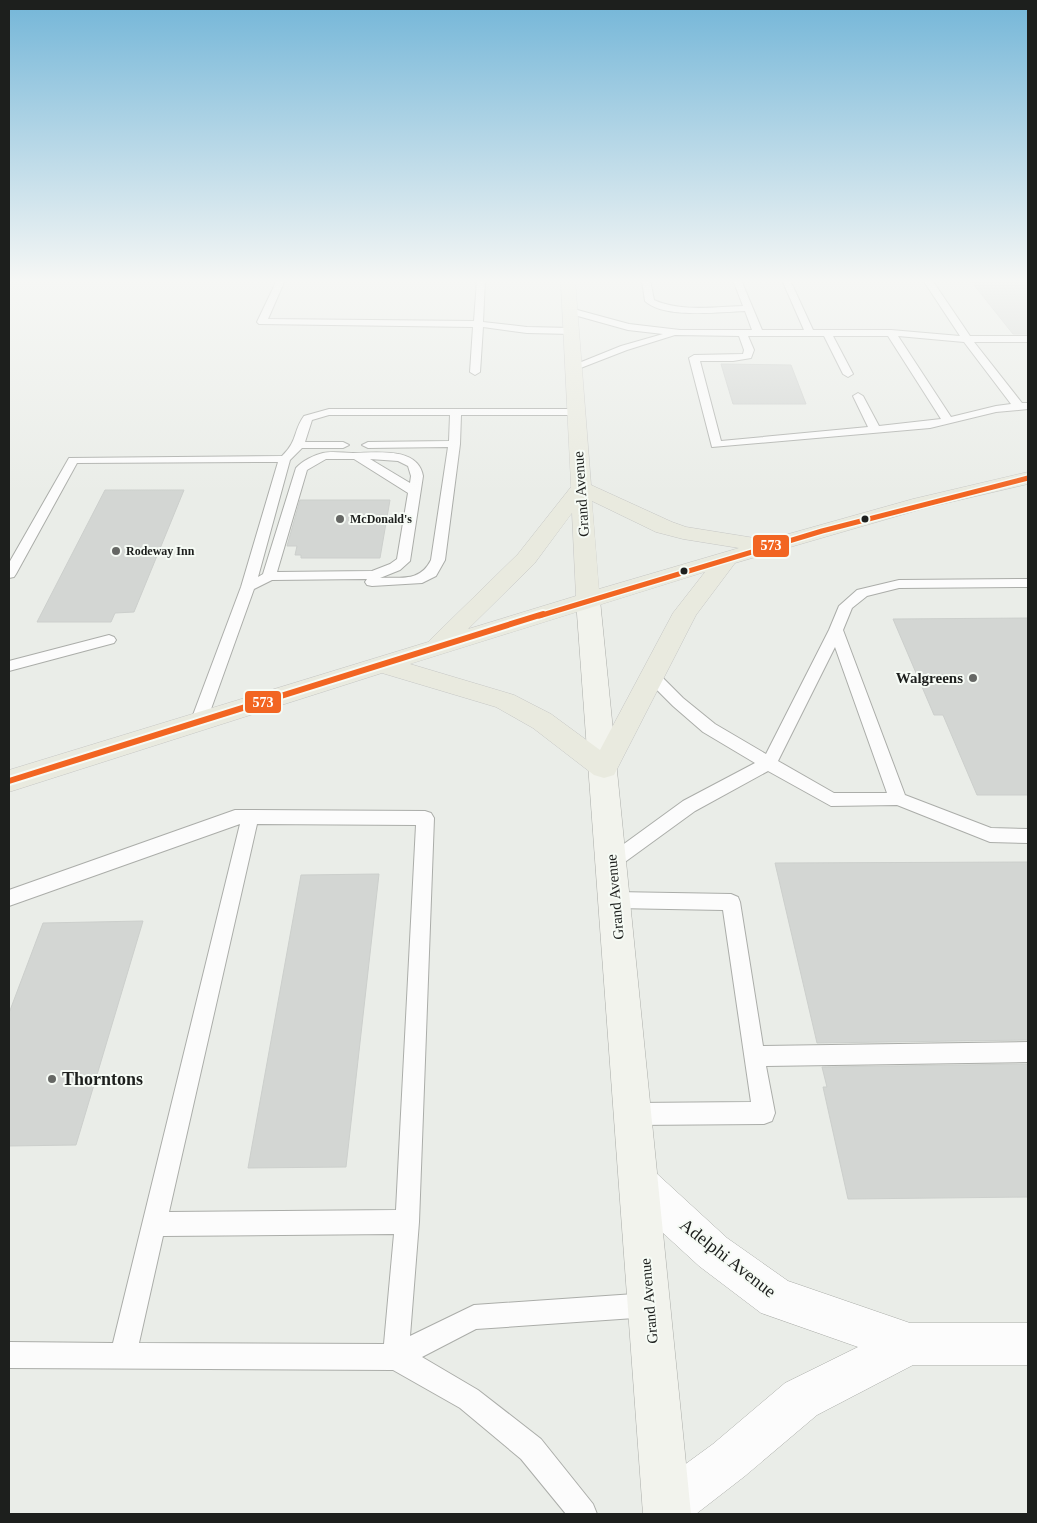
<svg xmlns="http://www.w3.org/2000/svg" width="1037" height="1523" viewBox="0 0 1037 1523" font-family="Georgia,serif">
  <rect width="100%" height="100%" fill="#eaede8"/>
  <path fill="#d3d6d3" stroke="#cccfcc" d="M 970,280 L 1028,280 L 1028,334 L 1013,334 Z
    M 721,364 L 791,365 L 806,404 L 733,404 Z
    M 105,490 L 184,490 L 134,612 L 115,613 L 111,622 L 37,622 Z
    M 300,500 L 390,500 L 380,558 L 301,558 L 301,555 L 295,555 L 297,546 L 287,546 Z
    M 1028,618 L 1028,795 L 977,795 L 943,715 L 934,715 L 893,619 Z
    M 1028,862 L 1028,1040 L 817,1043 L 775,863 Z
    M 379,874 L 346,1167 L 248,1168 L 301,875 Z
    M 143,921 L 76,1145 L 9,1146 L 9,1013 L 43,923 Z
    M 1028,1064 L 1028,1197 L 848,1199 L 823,1087 L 827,1087 L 822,1067 Z"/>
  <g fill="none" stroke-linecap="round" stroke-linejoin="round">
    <defs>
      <path id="service" d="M 277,280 L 285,280 L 268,319 L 474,321 L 477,280 L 485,280 L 483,322 L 527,327 L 572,328 L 577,331 L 572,334 L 527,333 L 483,327 L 480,372 L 475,375 L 470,372 L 473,327 L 259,324 L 257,322 Z
        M 642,280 L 650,280 L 654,300 C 680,312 715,307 743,306 L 733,280 L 741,280 L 762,330 L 804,330 L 782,280 L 790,280 L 813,330 L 891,330 L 960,336 L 923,280 L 932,280 L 970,336 L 1028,336 L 1028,342 L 974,342 L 1022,403 L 1028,403 L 1028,409 L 996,412 L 930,428 L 712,447 L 689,358 L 694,355 L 743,354 L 744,350 L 739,336 L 675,335 L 627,350 L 578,369 L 574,370 L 569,367 L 621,346 L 663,334 L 628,330 L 567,313 L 565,311 L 570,308 L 629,324 L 680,330 L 752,330 L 745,311 C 720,312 664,319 645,301 ZM 748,336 L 824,336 L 843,374 L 848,377 L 853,374 L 833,336 L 888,336 L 941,419 L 879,426 L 863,396 L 858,393 L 853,396 L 868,427 L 721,441 L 700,361 L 733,361 L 751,358 L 754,350 ZM 898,336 L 964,342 L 1011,404 L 996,406 L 951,417 Z
        M 329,409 L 576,409 L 581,412 L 576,415 L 461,415 L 460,444 L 445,560 L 436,576 L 422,583 L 372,586 L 367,585 L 365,582 L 367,579 L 272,580 L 254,589 L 206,723 L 204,727 L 198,729 L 192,727 L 190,723 L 241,587 L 278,462 L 77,463 L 16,574 L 14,577 L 9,578 L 9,563 L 69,458 L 282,456 C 298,441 293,431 304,416 ZM 329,415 L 450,415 L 449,441 L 368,442 L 362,445 L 368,448 L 448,447 L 431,560 C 420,582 402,577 380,578 L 400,570 L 410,561 L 423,476 C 418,446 375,453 353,453 C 344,453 332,451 323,453 C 314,455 302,461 296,468 L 263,574 L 258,577 L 290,460 L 302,448 L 343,448 L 349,445 L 343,442 L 305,442 L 312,420 ZM 326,459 L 354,459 L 408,493 L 397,559 L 390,564 L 372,571 L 277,572 L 307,470 ZM 370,459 L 398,461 L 408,466 L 411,476 L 410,483 Z
        M 1028,579 L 1028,587 L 899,588 L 867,596 L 852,608 L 843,630 L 905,795 L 991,828 L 1028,829 L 1028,843 L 990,842 L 897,805 L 831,806 L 768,771 L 695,811 L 618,867 L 612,869 L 606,867 L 603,862 L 606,857 L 683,801 L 755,763 L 703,732 L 673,706 L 648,681 L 646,677 L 648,673 L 658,673 L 683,698 L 715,724 L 766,754 L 829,630 L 839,606 L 857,590 L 899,580 ZM 835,647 L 887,793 L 834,793 L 778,761 Z
        M 109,635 L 114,637 L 116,640 L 114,643 L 9,671 L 9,661 Z
        M 235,810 L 425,811 L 431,813 L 434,818 L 419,1222 L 410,1336 L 474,1305 L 649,1293 L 658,1296 L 661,1305 L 658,1314 L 649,1317 L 476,1329 L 422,1357 L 478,1390 L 541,1439 L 593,1504 L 597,1514 L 566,1514 L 521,1459 L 460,1408 L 393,1370 L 9,1368 L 9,1342 L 113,1343 L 240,824 L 9,906 L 9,890 ZM 257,824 L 416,825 L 396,1210 L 169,1212 ZM 394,1234 L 384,1344 L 139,1343 L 163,1236 Z
        M 615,892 L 731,894 L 738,897 L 740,902 L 763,1046 L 1028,1042 L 1028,1062 L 766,1066 L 775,1113 L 772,1121 L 764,1124 L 634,1125 L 626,1122 L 623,1114 L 626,1106 L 634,1103 L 751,1102 L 723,910 L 615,908 L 608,905 L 606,900 L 608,895 Z"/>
      <path id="minor" d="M 640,1166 L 654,1171 L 727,1238 L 788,1281 L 910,1323 L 1028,1323 L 1028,1365 L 913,1365 L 817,1415 L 745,1476 L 696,1514 L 646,1514 L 643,1507 L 650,1490 L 713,1444 L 785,1383 L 858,1347 L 761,1313 L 699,1266 L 626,1199 L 621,1185 L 626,1171 Z"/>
      <path id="secondary" d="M 588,593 L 596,595 L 600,600 L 691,1514 L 643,1514 L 576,600 L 580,595 Z"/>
      <path id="primary" d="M 561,280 L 575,280 L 591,485 L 672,522 L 686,527 L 767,540 L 913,499 L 1028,472 L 1028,484 L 925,508 L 735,563 L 696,615 L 614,775 L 604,778 L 594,775 L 533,728 L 496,707 L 382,673 L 9,792 L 9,770 L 428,642 L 518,554 L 571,487 ZM 592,501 L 656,532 L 683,539 L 739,548 L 599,589 ZM 572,513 L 576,596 L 468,629 L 534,564 ZM 705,572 L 673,613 L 600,750 L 551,714 L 514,695 L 410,664 Z"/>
    </defs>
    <use href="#service" stroke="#abada9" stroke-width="2"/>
    <use href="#minor" stroke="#abada9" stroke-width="1"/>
    <use href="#secondary" stroke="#abada9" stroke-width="1"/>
    <use href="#primary" stroke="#c6c7c5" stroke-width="1"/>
    <use href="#service" fill="#fcfcfc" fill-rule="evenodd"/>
    <use href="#minor" fill="#fcfcfc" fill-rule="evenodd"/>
    <use href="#secondary" fill="#f2f3ed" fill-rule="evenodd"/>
    <use href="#primary" fill="#e9eadf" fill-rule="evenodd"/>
    <defs>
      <path id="bus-1-far1" d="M 539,616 L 822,531 L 1028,478"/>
      <path id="bus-1" d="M 9,781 L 543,614"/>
    </defs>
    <use href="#bus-1-far1" stroke="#f6fbf5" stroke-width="8"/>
    <use href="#bus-1" stroke="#f6fbf5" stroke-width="10"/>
    <use href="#bus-1-far1" stroke="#f26522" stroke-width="5"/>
    <use href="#bus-1" stroke="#f26522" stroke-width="6"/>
  </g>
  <linearGradient id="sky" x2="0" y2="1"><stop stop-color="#74b6d8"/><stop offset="0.57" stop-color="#f6f7f5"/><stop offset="1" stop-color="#f6f7f5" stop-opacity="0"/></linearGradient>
  <rect width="1037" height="493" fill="url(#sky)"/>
  <g fill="#656764" stroke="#f6fbf5" stroke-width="2">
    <circle cx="340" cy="519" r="5"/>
    <circle cx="116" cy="551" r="5"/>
    <circle cx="973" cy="678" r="5"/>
    <circle cx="52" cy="1079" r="5"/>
  </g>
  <g fill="#1d1f1d" stroke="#f6fbf5" stroke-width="2">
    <circle cx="865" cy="519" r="4.5"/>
    <circle cx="684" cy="571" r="4.5"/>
  </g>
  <g text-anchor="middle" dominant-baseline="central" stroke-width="4" stroke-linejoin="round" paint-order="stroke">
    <g font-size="12" font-weight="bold" fill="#1d1f1d" stroke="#f6fbf5" text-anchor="start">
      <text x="350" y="519">McDonald's</text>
      <text x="126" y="551">Rodeway Inn</text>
    </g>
    <g font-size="15" fill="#1d1f1d" stroke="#f6fbf5">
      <text transform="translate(581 494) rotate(-94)">Grand Avenue</text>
      <text transform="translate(615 897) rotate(-95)">Grand Avenue</text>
      <text transform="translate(649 1301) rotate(-95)">Grand Avenue</text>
    </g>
    <g font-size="15" font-weight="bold" fill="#1d1f1d" stroke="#f6fbf5" text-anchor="end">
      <text x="963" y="678">Walgreens</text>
    </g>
    <g font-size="18" font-weight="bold" fill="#1d1f1d" stroke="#f6fbf5" text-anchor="start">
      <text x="62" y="1079">Thorntons</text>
    </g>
    <g font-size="18" fill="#1d1f1d" stroke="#f6fbf5">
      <text transform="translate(728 1258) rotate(38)">Adelphi Avenue</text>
    </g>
  </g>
  <g stroke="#f6fbf5" stroke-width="2">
    <rect x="752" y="534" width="38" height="24" rx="5" fill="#f26522"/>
    <rect x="244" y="690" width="38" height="24" rx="5" fill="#f26522"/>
  </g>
  <g font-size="14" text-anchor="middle" font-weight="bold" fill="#fff">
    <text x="771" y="550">573</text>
    <text x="263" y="707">573</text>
  </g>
  <rect width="1037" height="1523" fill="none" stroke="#1d1f1d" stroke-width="20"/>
</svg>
